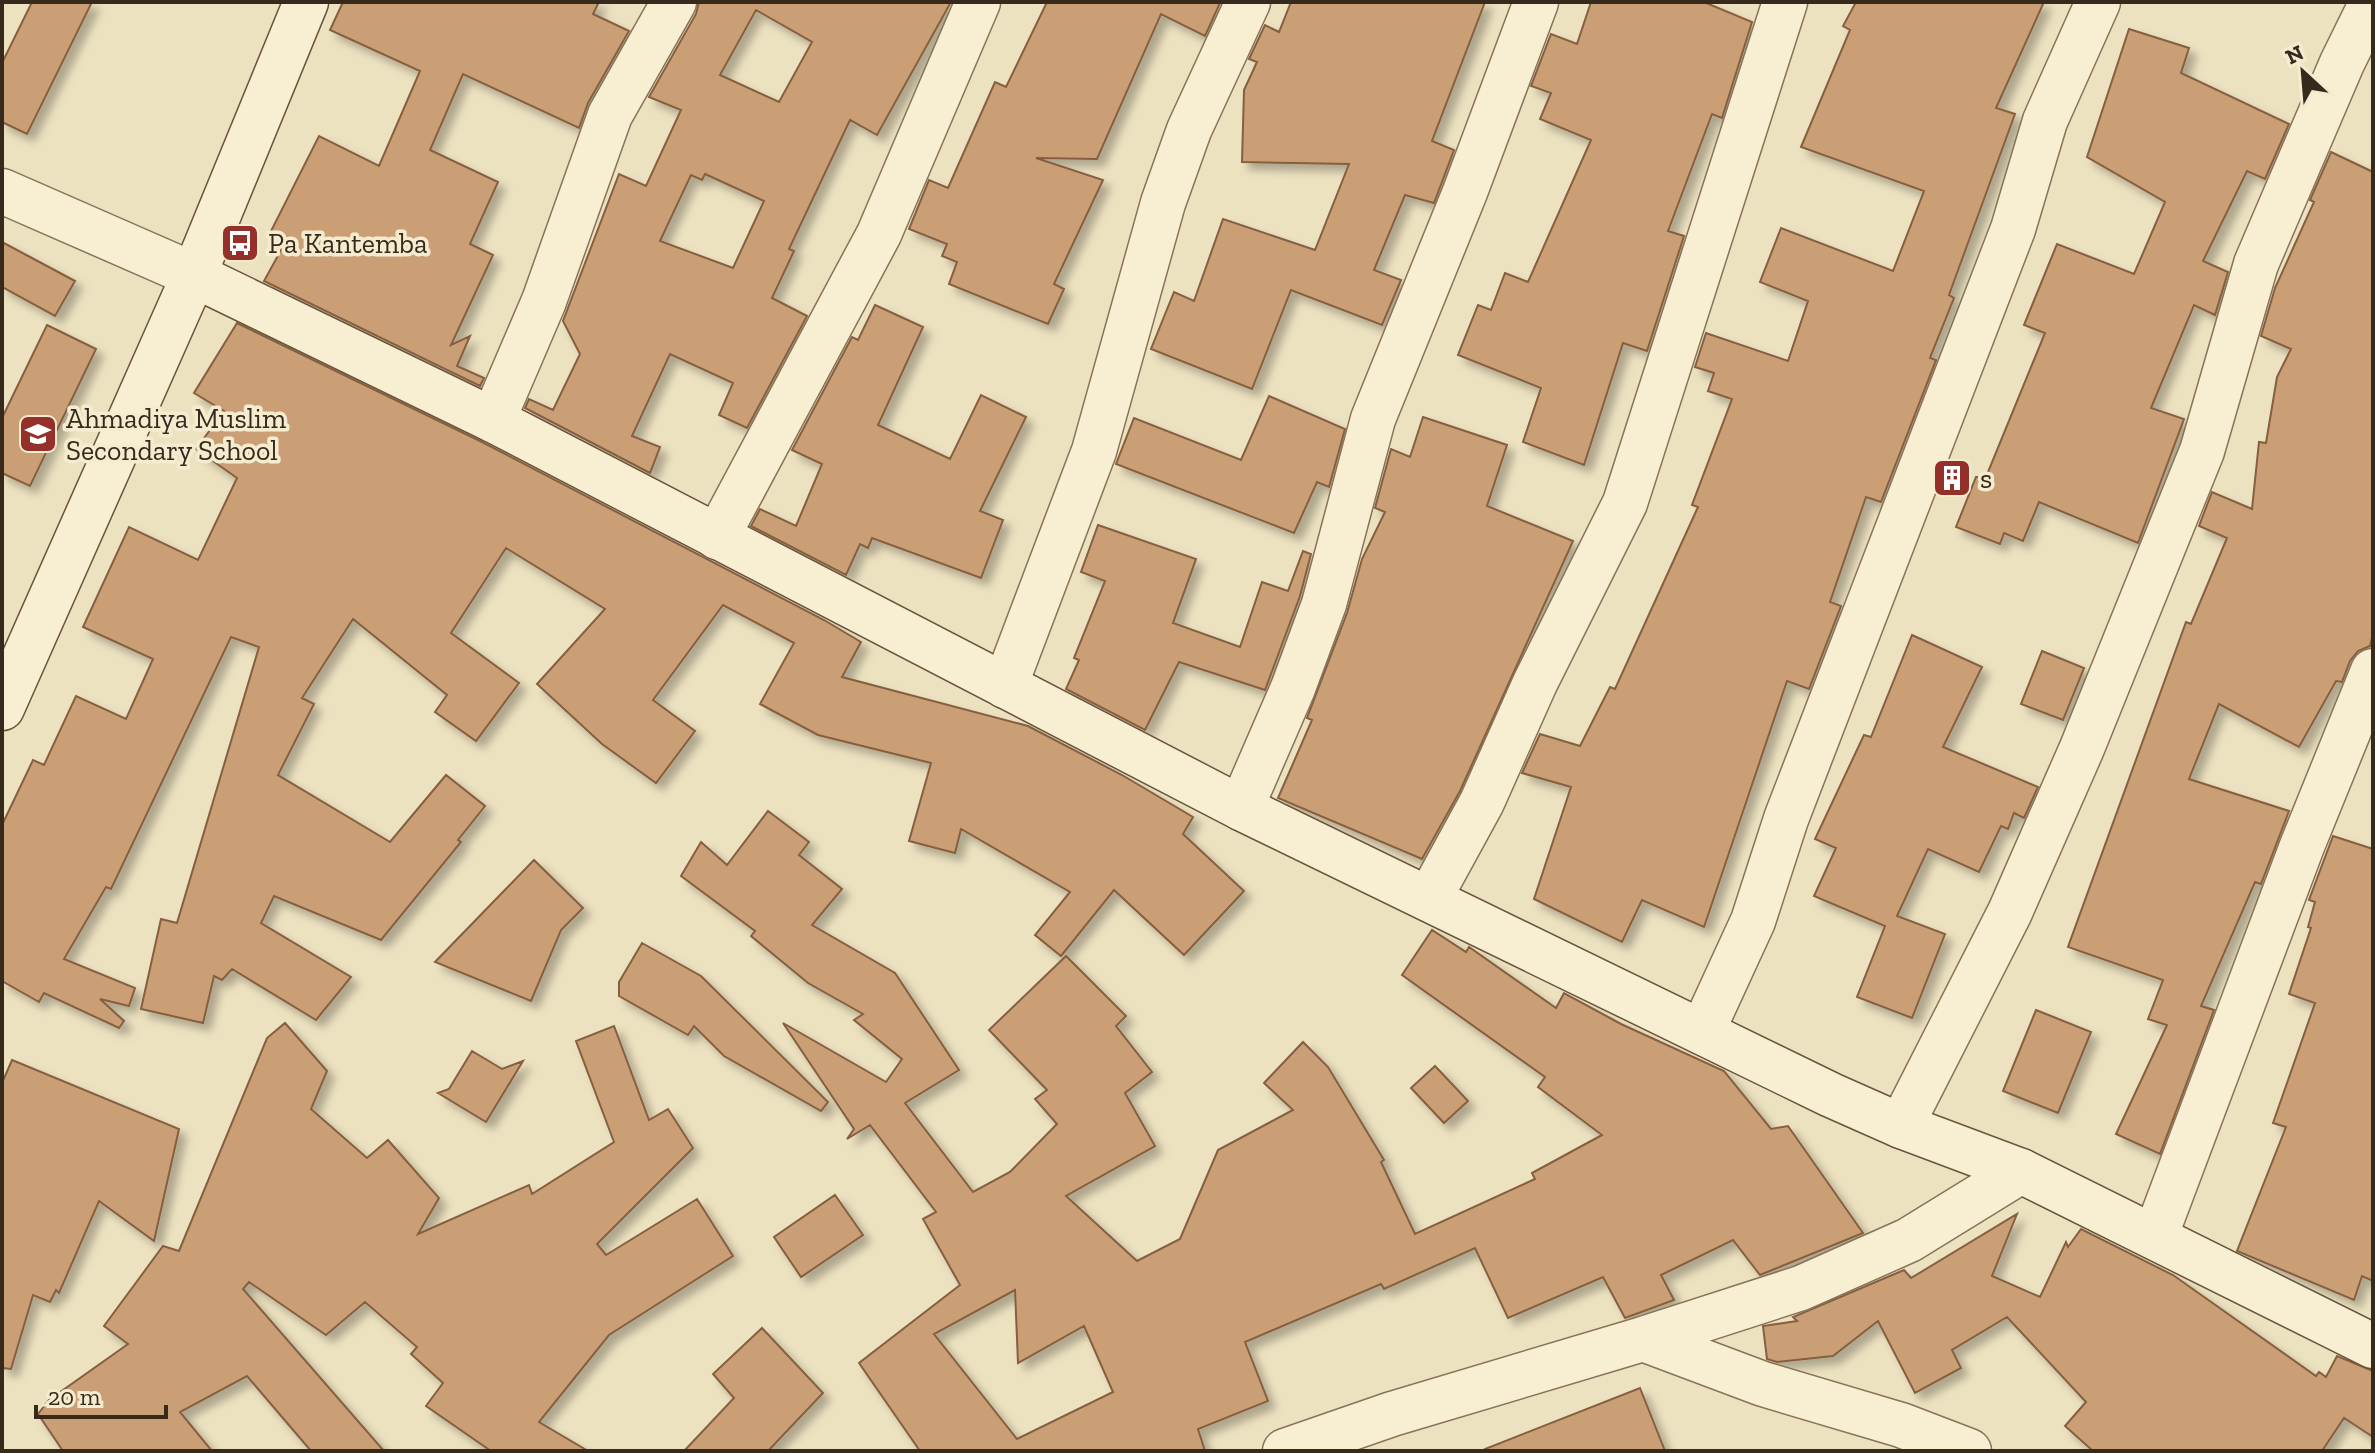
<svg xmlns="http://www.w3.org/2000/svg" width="2375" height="1453" viewBox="0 0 2375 1453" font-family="'Zilla Slab',serif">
  <defs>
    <filter id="shadow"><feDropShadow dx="7" dy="7" stdDeviation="4" flood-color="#0004"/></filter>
  </defs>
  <rect width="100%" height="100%" fill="#ede2c0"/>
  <path fill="#cb9f76" stroke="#855f3f" stroke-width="2" fill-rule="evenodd" filter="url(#shadow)" d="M 32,2 L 92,2 L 27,134 L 2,122 L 2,63 Z
    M 343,2 L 599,2 L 593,14 L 629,31 L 588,103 L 579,128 L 463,74 L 430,150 L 498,182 L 470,244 L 493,255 L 451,345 L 470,336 L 457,366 L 484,378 L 480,386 L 264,281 L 286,241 L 270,233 L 319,136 L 379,166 L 420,71 L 330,30 Z
    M 699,2 L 951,2 L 877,135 L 850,120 L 789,249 L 794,251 L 772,298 L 807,316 L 747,428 L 719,415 L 733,383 L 670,354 L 632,436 L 660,447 L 650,473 L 525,408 L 529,399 L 553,410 L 580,354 L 563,321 L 619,174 L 646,186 L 681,110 L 649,97 L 696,14 ZM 756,10 L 812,42 L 779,102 L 720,75 ZM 705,174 L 764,201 L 733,268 L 660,241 L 691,175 L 702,180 Z
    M 1047,2 L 1220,3 L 1205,36 L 1161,14 L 1097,159 L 1036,158 L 1103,180 L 1054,284 L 1064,289 L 1048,324 L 949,284 L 957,262 L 942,256 L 947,244 L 909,229 L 929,180 L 948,188 L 995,82 L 1006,87 Z
    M 1291,2 L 1485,2 L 1432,141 L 1454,150 L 1434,203 L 1405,195 L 1374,270 L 1401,280 L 1382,325 L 1291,290 L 1252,389 L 1151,349 L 1174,292 L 1194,301 L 1223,219 L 1315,250 L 1349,164 L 1242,162 L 1244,90 L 1257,62 L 1249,59 L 1265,25 L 1279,32 Z
    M 1591,2 L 1704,2 L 1752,22 L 1722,118 L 1712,114 L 1668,231 L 1684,236 L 1647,351 L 1623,343 L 1584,465 L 1523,442 L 1541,388 L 1458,355 L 1478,305 L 1491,310 L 1505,273 L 1528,282 L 1591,140 L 1540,119 L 1551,93 L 1531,86 L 1551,34 L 1577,44 Z
    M 1856,2 L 2044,2 L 1996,108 L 2015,114 L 1949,295 L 1954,298 L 1930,358 L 1936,360 L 1881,502 L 1866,497 L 1830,602 L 1841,606 L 1809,689 L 1787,681 L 1704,927 L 1642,900 L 1622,942 L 1534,899 L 1571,787 L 1522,773 L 1540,734 L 1580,746 L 1610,687 L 1615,689 L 1698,507 L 1692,505 L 1732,399 L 1708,391 L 1714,373 L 1695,367 L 1706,333 L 1788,361 L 1808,301 L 1760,282 L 1781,228 L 1893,271 L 1924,191 L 1801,147 L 1850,30 L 1843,26 Z
    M 2129,29 L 2189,48 L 2181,73 L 2289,124 L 2265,179 L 2247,171 L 2203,261 L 2228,272 L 2215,315 L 2194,305 L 2151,408 L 2184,419 L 2138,543 L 2039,502 L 2023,541 L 2004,533 L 2000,544 L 1956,527 L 1976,477 L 1986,477 L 2045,333 L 2024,325 L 2057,244 L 2134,274 L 2165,202 L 2087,157 Z
    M 2331,152 L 2373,172 L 2373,634 L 2370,646 L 2358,651 L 2350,661 L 2342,682 L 2336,681 L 2299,747 L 2219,704 L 2189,779 L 2289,811 L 2261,884 L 2255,882 L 2201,1006 L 2214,1010 L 2160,1154 L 2116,1134 L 2167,1025 L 2148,1019 L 2163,980 L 2068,947 L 2186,622 L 2191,624 L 2227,538 L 2199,526 L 2212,492 L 2252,509 L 2259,442 L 2266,443 L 2277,377 L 2291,349 L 2261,336 L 2275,288 L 2314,202 L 2310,200 Z
    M 2,242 L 75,281 L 55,316 L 2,287 Z
    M 875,305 L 923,327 L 878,425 L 950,459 L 981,395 L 1026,417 L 980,511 L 1003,520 L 981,578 L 872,538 L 868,548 L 860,544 L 846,575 L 751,526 L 760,509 L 796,526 L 822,464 L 792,450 L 852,337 L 858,340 Z
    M 237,323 L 482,442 L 824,620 L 861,642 L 842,677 L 1028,726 L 1122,775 L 1193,817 L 1183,834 L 1244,891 L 1184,955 L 1114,890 L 1061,956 L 1035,935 L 1070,892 L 961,829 L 955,853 L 909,841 L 931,763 L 818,735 L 760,704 L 794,643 L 723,605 L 653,700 L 695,731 L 656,783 L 602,744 L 537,684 L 605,609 L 506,548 L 451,633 L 519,683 L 476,741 L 435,712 L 447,695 L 353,619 L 302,698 L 314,704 L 278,775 L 390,842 L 446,775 L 485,806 L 458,840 L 461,842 L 381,940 L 274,896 L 261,923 L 351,977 L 316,1020 L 232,969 L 222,980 L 214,976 L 203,1023 L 141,1009 L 161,919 L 177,923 L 259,647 L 231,637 L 111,889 L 106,887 L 64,959 L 135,988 L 129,1006 L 100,999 L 124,1021 L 119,1028 L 44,993 L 39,1002 L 2,981 L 2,825 L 33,760 L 44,765 L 76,696 L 126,719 L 153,659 L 83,627 L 129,527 L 198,560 L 237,478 L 196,449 L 224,411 L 194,393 Z
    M 47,325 L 96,349 L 30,486 L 2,473 L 2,418 Z
    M 1269,396 L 1345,429 L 1329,487 L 1317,482 L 1294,533 L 1116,464 L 1134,418 L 1241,460 Z
    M 1423,417 L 1507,445 L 1487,506 L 1573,541 L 1460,791 L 1422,859 L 1278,798 L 1312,720 L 1307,718 L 1347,613 L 1362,559 L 1385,512 L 1375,508 L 1391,449 L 1410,457 Z
    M 1098,525 L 1196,559 L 1173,623 L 1240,647 L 1262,582 L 1288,591 L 1303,551 L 1311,554 L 1300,596 L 1265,690 L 1179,662 L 1145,730 L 1066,689 L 1079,660 L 1074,658 L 1105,581 L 1081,572 Z
    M 1912,635 L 1982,667 L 1943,747 L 2038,787 L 2024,818 L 2014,813 L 2008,829 L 2001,826 L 1979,872 L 1928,849 L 1897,916 L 1945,934 L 1912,1018 L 1857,997 L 1885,926 L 1814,896 L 1836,848 L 1815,839 L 1864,735 L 1871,737 Z
    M 2042,651 L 2084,668 L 2063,720 L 2021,704 Z
    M 768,811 L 809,842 L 799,855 L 842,889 L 812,925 L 895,973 L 959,1070 L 905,1103 L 973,1192 L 1010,1172 L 1057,1124 L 1035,1099 L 1047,1090 L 989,1030 L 1066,956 L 1126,1016 L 1116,1026 L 1152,1072 L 1125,1093 L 1155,1146 L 1066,1196 L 1137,1261 L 1180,1239 L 1218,1150 L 1293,1110 L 1264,1083 L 1303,1042 L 1328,1067 L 1384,1160 L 1381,1162 L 1415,1234 L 1535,1179 L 1532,1173 L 1602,1135 L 1538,1087 L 1545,1077 L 1402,975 L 1432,930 L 1466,952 L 1469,947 L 1556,1008 L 1564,993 L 1621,1024 L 1724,1071 L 1771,1129 L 1788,1126 L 1863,1233 L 1760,1275 L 1733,1240 L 1661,1275 L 1674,1300 L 1625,1318 L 1603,1277 L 1508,1318 L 1475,1248 L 1384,1289 L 1381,1284 L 1245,1342 L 1268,1401 L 1198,1429 L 1205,1451 L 920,1451 L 859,1363 L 960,1285 L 923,1219 L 936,1212 L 870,1125 L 847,1139 L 854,1129 L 783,1023 L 886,1082 L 902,1059 L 854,1020 L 863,1014 L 808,983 L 751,936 L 755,931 L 681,876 L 701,842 L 727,865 ZM 1015,1290 L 1018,1363 L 1084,1326 L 1113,1392 L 1017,1439 L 934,1334 Z
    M 2333,836 L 2373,849 L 2373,1281 L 2362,1276 L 2354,1300 L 2237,1251 L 2286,1127 L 2273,1123 L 2315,1003 L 2289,994 L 2311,928 L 2308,927 L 2315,902 L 2309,900 Z
    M 534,860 L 583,908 L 561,930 L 531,1001 L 435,962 Z
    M 642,943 L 701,976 L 828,1102 L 821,1111 L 724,1056 L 694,1026 L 688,1035 L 619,996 L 619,982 Z
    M 2036,1010 L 2091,1032 L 2058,1113 L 2003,1091 Z
    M 285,1023 L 327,1071 L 311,1109 L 367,1158 L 388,1140 L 439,1198 L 418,1234 L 529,1185 L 532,1194 L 614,1142 L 576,1041 L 614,1026 L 649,1120 L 668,1109 L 693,1148 L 597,1244 L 606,1255 L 697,1199 L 733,1256 L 609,1335 L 539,1422 L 588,1451 L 491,1451 L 426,1406 L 443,1383 L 411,1354 L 417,1347 L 365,1302 L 326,1335 L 249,1282 L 243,1289 L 384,1451 L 311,1451 L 247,1376 L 180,1412 L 212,1451 L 63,1451 L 38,1414 L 49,1400 L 128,1344 L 104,1326 L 163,1246 L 179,1251 L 267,1038 Z
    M 472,1051 L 502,1069 L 523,1061 L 486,1122 L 438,1093 L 449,1089 Z
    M 12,1060 L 179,1129 L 154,1241 L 99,1201 L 59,1293 L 56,1290 L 50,1302 L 33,1295 L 11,1369 L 2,1368 L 2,1083 Z
    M 1435,1066 L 1468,1101 L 1444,1123 L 1411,1088 Z
    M 835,1195 L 863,1235 L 801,1277 L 774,1237 Z
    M 2017,1214 L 1992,1276 L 2040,1297 L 2066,1242 L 2068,1247 L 2081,1229 L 2173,1275 L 2316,1376 L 2319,1372 L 2326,1377 L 2337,1356 L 2373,1371 L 2373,1437 L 2344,1418 L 2322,1451 L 2093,1451 L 2065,1426 L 2086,1402 L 2007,1317 L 1952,1350 L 1961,1368 L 1915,1393 L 1878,1321 L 1833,1356 L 1777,1362 L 1767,1359 L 1763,1326 L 1797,1321 L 1793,1317 L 1904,1270 L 1911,1278 Z
    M 762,1328 L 823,1393 L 768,1451 L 684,1451 L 734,1398 L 713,1374 Z
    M 1640,1388 L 1665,1451 L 1486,1451 L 1485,1449 Z"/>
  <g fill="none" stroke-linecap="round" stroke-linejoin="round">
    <defs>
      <path id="street" d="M 2,191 L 194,275
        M 493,420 L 544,301 L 610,115 L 674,2
        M 717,537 L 879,234 L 978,2
        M 1005,686 L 1094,451 L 1163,203 L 1189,130 L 1248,2
        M 1241,808 L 1293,688 L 1324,604 L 1373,419 L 1465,192 L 1536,2
        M 1429,899 L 1482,802 L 1535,683 L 1625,503 L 1785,2
        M 1702,1032 L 1753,921 L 1786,819 L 2013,229 L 2045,121 L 2098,2
        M 1901,1126 L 2010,912 L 2082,748 L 2202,451 L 2256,264 L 2342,63 L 2372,2
        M 2155,1237 L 2302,846 L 2373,671
        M 1643,1339 L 1801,1288 L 1909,1240 L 2021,1171
        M 1285,1451 L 1392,1414 L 1643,1339 L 1763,1384 L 1901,1425 L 1969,1451"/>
      <path id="secondary" d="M 194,275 L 493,420 L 1241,808 L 1831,1095 L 1901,1126 L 2021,1171 L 2373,1346
        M 2,708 L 194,275 L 306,2"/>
    </defs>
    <use href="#street" stroke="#867358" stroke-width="47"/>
    <use href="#secondary" stroke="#68543c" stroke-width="47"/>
    <use href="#street" stroke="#f8efd3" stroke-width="44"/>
    <use href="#secondary" stroke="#f8efd3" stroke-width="44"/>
  </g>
  <defs>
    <symbol id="bus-square" viewBox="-11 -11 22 22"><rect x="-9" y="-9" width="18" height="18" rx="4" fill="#942f29" stroke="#f5ecd0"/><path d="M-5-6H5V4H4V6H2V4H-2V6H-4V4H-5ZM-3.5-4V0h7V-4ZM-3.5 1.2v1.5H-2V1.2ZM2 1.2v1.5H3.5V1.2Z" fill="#fff"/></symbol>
    <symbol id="school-square" viewBox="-11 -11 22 22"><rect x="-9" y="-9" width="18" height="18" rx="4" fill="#942f29" stroke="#f5ecd0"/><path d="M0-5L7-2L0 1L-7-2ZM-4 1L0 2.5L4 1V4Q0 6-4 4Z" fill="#fff"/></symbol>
    <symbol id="building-square" viewBox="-11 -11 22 22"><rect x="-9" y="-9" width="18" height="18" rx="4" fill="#942f29" stroke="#f5ecd0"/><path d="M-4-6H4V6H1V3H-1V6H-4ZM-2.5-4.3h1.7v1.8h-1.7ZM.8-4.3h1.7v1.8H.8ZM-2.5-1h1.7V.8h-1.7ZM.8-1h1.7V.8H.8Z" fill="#fff"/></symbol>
  </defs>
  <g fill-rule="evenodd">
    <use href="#bus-square" x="218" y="221" width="44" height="44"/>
    <use href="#school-square" x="16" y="412" width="44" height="44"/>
    <use href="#building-square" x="1930" y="456" width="44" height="44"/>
  </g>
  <g text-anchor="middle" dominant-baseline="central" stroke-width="7" stroke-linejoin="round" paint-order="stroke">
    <g font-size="28" fill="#362a1d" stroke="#f5ecd0" text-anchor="start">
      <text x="268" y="243">Pa Kantemba</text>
      <text x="66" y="418">Ahmadiya Muslim<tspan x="66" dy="32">Secondary School</tspan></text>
      <text x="1980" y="478">s</text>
    </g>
  </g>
  <rect width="2375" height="1453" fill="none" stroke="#362a1d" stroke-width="8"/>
  <g transform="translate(2303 72) rotate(334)" stroke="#f5ecd0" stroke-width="6" paint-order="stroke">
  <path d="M0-6L14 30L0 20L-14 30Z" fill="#362a1d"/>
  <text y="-12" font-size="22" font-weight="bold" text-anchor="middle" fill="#362a1d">N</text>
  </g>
  <path d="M36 1405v12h130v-12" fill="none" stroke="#362a1d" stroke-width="4"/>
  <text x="48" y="1405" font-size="24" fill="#362a1d" stroke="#f5ecd0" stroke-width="6" paint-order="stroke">20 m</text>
</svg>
